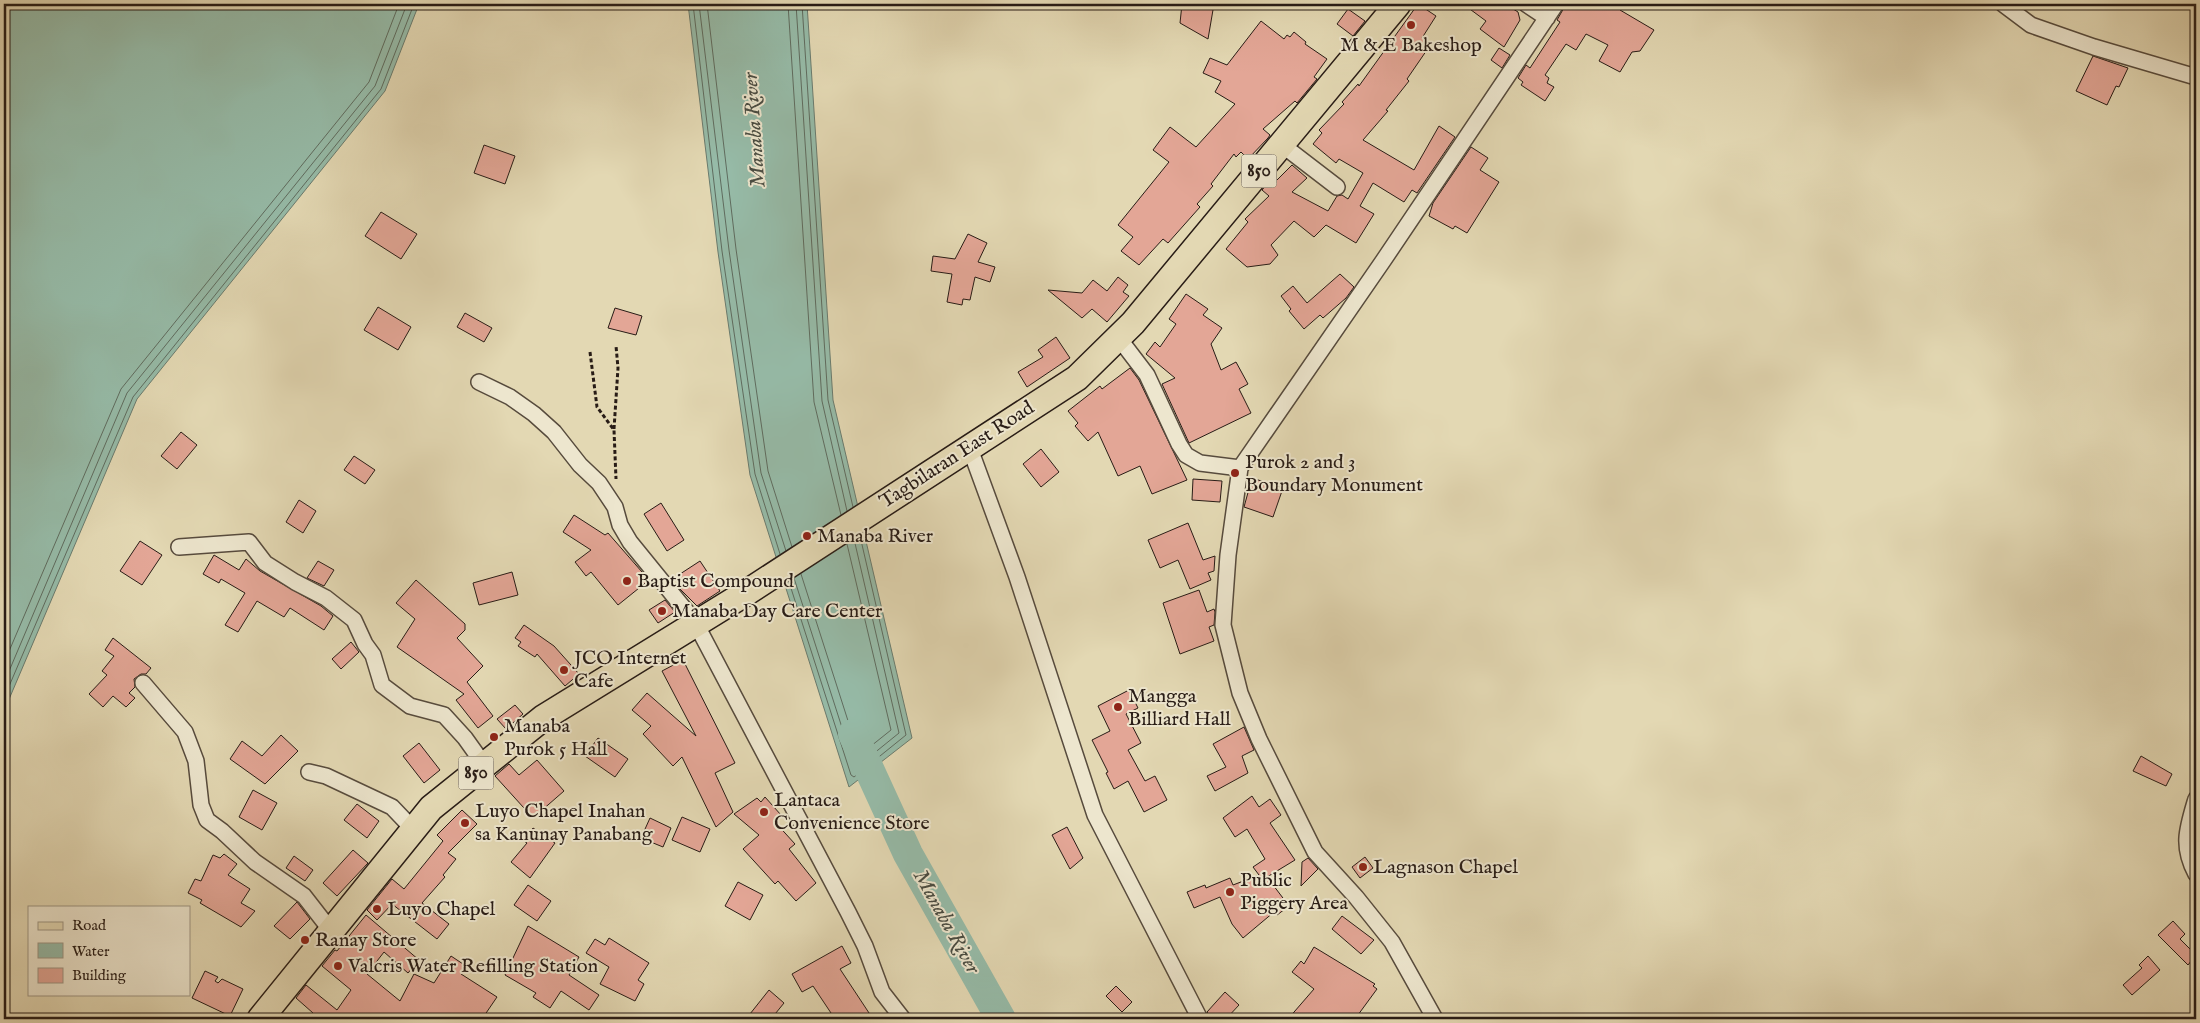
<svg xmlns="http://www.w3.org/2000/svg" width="2200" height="1023" viewBox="0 0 2200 1023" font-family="'IM FELL English',serif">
  <rect width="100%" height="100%" fill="#e3d8b3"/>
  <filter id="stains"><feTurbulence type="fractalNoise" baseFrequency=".004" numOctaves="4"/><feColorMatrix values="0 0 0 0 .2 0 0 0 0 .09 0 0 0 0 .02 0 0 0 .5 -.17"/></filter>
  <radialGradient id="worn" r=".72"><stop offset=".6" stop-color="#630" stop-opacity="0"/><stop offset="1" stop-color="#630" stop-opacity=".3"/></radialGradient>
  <path fill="#96bba8" stroke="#6a7b6e" d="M 4,4 L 419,4 L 385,91 L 137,399 L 4,711 Z
    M 688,4 L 807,4 L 833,400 L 912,738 L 849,787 L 750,475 L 718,252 Z"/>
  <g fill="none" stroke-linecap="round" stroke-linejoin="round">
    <path stroke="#5f6c5f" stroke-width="1" d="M 693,4 L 722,251 L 755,474 L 780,554
      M 699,4 L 729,250 L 761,473 L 786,551
      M 707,4 L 736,249 L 768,471 L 792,547
      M 788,4 L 814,402 L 841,515
      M 796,4 L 822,401 L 847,511
      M 802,4 L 828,400 L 853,507
      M 801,574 L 858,752 L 861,754 L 891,730 L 847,544
      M 794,578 L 854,765 L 857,767 L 899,733 L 854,539
      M 789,582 L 851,775 L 854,777 L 906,735 L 860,536
      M 4,663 L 121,389 L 369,82 L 399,4
      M 4,683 L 127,393 L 375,86 L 407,4
      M 4,698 L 133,397 L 381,89 L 414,4"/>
    <path stroke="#96bba8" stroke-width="30" d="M 853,734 L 908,854 L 1001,1019"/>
  </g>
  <path fill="#e3a696" stroke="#281c16" d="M 1182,4 L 1214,4 L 1208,39 L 1180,23 Z
    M 1418,4 L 1436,16 L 1422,38 L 1431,44 L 1407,79 L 1409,81 L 1386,110 L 1388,111 L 1363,140 L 1414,170 L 1439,126 L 1455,137 L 1417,193 L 1412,190 L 1404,202 L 1373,183 L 1360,206 L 1374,214 L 1356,243 L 1326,225 L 1314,237 L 1294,221 L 1271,245 L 1278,255 L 1270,264 L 1247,267 L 1226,249 L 1248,222 L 1245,219 L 1269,196 L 1262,190 L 1274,176 L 1277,180 L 1292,165 L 1307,178 L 1292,192 L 1328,211 L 1337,196 L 1342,195 L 1348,199 L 1363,173 L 1339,159 L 1336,163 L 1313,144 L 1322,133 L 1319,130 L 1344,104 L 1342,102 L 1358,84 L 1359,86 Z
    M 1463,4 L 1505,4 L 1518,12 L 1520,20 L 1504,47 L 1480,29 L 1486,21 Z
    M 1572,4 L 1624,4 L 1620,10 L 1654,30 L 1640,51 L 1632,52 L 1620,72 L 1599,61 L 1608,45 L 1586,34 L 1576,50 L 1566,44 L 1545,75 L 1549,78 L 1547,83 L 1554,87 L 1545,101 L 1521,85 L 1523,82 L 1518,78 L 1526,65 L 1530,68 L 1560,22 L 1557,20 L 1565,6 L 1569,9 Z
    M 1348,9 L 1365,21 L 1353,36 L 1337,24 Z
    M 1261,21 L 1284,39 L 1287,35 L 1290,37 L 1294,32 L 1306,42 L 1305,44 L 1327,59 L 1314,77 L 1317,79 L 1297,103 L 1295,101 L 1263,129 L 1270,135 L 1268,138 L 1248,159 L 1241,152 L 1236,157 L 1234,154 L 1211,184 L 1213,186 L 1197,204 L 1200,207 L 1168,243 L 1163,239 L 1139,265 L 1121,251 L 1133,237 L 1118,225 L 1169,162 L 1153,150 L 1170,127 L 1196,147 L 1235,104 L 1215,92 L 1221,81 L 1203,73 L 1210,58 L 1227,65 Z
    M 1499,48 L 1510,55 L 1502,68 L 1491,60 Z
    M 2093,56 L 2128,68 L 2119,87 L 2116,86 L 2107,105 L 2076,91 Z
    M 484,145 L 515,156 L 505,184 L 474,173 Z
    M 1471,147 L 1488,158 L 1480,170 L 1499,182 L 1467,233 L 1455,226 L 1453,229 L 1429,216 L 1433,203 Z
    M 381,212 L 417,234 L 401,259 L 365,236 Z
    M 968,234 L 987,243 L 978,262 L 995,267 L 990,282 L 975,277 L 970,300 L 963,299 L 962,305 L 947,302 L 952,274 L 931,271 L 933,256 L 955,259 Z
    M 1340,274 L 1354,287 L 1346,298 L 1323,318 L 1320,315 L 1304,329 L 1289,311 L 1291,309 L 1281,296 L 1293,286 L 1307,303 Z
    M 1118,277 L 1128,285 L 1123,292 L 1129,296 L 1107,322 L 1092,309 L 1082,318 L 1048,290 L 1082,293 L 1093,280 L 1107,291 Z
    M 1186,294 L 1208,309 L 1203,315 L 1222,328 L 1211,344 L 1221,370 L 1236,362 L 1248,384 L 1239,389 L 1251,413 L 1189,443 L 1162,384 L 1175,378 L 1146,354 L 1155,342 L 1160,347 L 1176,324 L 1169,319 Z
    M 378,307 L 411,327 L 398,350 L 364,330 Z
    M 615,308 L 642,316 L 636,335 L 608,328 Z
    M 465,313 L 492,328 L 484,342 L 457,327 Z
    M 1056,337 L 1070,358 L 1027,387 L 1018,372 L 1043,357 L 1038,350 Z
    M 1130,368 L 1139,380 L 1187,480 L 1152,494 L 1140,466 L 1118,476 L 1098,432 L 1088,441 L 1075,426 L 1078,423 L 1068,411 L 1100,386 L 1102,389 Z
    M 181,432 L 197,445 L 177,469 L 161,456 Z
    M 1041,449 L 1059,472 L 1041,487 L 1023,464 Z
    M 354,456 L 375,470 L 365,484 L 344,470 Z
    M 1252,478 L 1283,488 L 1273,517 L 1244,507 Z
    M 1193,479 L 1222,481 L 1220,502 L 1192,500 Z
    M 299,500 L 316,511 L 303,533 L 286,522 Z
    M 661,503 L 684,540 L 667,551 L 644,514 Z
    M 574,515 L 605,535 L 608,533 L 649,580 L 618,605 L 591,572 L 586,576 L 575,562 L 591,550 L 563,532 Z
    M 1188,523 L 1203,560 L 1215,556 L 1214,571 L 1208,573 L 1211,580 L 1190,589 L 1178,560 L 1160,568 L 1148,540 Z
    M 140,541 L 162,555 L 142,585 L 120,571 Z
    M 214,555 L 239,570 L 246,559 L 260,571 L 321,606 L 333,616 L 324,630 L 290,608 L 284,617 L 257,601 L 238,632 L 225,625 L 245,593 L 221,579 L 219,583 L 203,574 Z
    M 318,561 L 334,570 L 324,586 L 307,578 Z
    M 700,561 L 720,591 L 697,606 L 680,589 L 684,587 L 677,576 Z
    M 512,572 L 518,595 L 479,605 L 473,583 Z
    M 416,580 L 465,624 L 465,630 L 457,638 L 483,666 L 467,682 L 493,716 L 478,728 L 456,700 L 464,694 L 397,647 L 415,619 L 396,603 Z
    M 1199,590 L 1207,612 L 1214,609 L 1215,612 L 1214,625 L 1209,627 L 1214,641 L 1180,654 L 1163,603 Z
    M 665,600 L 675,612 L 658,623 L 649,610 Z
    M 524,625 L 554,646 L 579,674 L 565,686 L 537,654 L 535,657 L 518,646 L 521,642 L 515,638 Z
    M 113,638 L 151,668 L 146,674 L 141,674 L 134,679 L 135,687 L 129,693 L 135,698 L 126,707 L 113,696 L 103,707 L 89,694 L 107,675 L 102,671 L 114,656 L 105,650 Z
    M 351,642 L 359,652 L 341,669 L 332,659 Z
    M 683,660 L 735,763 L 715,773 L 733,812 L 716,827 L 682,757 L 673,766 L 643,734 L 651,726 L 632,710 L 647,693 L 696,736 L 662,671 Z
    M 1129,690 L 1138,708 L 1126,714 L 1141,743 L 1128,750 L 1145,781 L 1155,776 L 1167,800 L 1144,812 L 1128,781 L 1114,789 L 1106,773 L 1108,772 L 1092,740 L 1110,731 L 1098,706 Z
    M 515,705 L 523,714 L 506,729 L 497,719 Z
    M 1244,727 L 1254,750 L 1242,756 L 1248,773 L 1215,791 L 1207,776 L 1226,767 L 1213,744 Z
    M 281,735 L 298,751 L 265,784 L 230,759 L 242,741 L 262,756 Z
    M 598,738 L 628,759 L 615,777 L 585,756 Z
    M 419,743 L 440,770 L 424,783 L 403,756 Z
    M 2141,756 L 2172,774 L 2166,786 L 2133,771 Z
    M 537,760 L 564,791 L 533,818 L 495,776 L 509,764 L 519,775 Z
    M 253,790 L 277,803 L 262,830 L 239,817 Z
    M 1252,796 L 1259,807 L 1270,799 L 1281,815 L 1270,823 L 1295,860 L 1267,877 L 1289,906 L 1277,915 L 1274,912 L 1243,938 L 1232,924 L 1220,897 L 1194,908 L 1187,892 L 1205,885 L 1206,888 L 1230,878 L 1233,885 L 1259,875 L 1253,867 L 1265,859 L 1247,829 L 1235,837 L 1223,818 Z
    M 765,797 L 781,815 L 775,822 L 795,844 L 789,849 L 816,883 L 796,901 L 778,881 L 775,884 L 743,849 L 759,835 L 734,814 L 757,798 L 761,802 Z
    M 357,804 L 379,821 L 367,838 L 344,820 Z
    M 462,810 L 477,824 L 448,853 L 456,859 L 443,875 L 445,877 L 422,903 L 449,924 L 437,939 L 392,904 L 377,920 L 367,910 L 392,879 L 404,889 L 443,841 L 437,835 Z
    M 682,817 L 710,829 L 700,852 L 672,840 Z
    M 650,818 L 671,828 L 663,847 L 641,838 Z
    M 1067,827 L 1083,858 L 1070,869 L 1052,835 Z
    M 533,828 L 555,843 L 530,878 L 511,862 L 527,843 L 524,841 Z
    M 353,850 L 368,863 L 337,896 L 323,883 Z
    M 224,854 L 237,864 L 228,875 L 250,889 L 241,903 L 255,911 L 241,927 L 200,903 L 202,900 L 188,893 L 195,879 L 201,881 L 213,855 L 220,858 Z
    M 294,856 L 313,870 L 305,881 L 286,868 Z
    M 1365,857 L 1373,868 L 1360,878 L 1352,867 Z
    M 1308,858 L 1318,869 L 1301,886 L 1302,862 Z
    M 738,882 L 763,895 L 750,920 L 725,906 Z
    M 528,885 L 551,901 L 537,921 L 514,905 Z
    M 297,902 L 310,919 L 290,939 L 274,926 Z
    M 366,915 L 419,960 L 408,973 L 384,952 L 367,974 L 400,1001 L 414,974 L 434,983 L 451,956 L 466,966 L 461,974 L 497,997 L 482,1019 L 309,1019 L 313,1013 L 296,998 L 306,985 L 337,1010 L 351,990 L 322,966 L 335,950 L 337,951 Z
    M 1342,916 L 1374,940 L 1361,954 L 1332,929 Z
    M 2173,921 L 2185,934 L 2180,939 L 2196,955 L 2188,965 L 2158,935 Z
    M 528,926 L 579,957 L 569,975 L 599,995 L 589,1010 L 561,991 L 550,1008 L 533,997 L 536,993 L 505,975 Z
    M 609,938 L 649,963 L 638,980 L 644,984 L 635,1001 L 600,984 L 609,967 L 586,953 L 595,939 L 605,945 Z
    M 842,946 L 851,963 L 840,969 L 873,1019 L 835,1019 L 813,986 L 802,992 L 792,974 Z
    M 1314,947 L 1375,984 L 1373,986 L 1377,989 L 1355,1019 L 1288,1019 L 1314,989 L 1292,972 L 1301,961 L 1304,964 Z
    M 2148,956 L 2160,970 L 2132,995 L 2123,985 L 2142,968 L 2139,965 Z
    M 205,971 L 218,977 L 215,981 L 218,983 L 222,979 L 243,989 L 230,1016 L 192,998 Z
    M 1116,986 L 1132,1002 L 1122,1012 L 1106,996 Z
    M 769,990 L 784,1003 L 771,1019 L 746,1019 Z
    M 1225,992 L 1239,1005 L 1226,1019 L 1212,1019 L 1207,1012 Z"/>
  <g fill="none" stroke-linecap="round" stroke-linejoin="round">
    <defs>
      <path id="street" d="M 1526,4 L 1547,18
        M 2003,4 L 2031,25 L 2094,47 L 2196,77
        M 1281,144 L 1337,187
        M 1118,337 L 1147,375 L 1179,444 L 1186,455 L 1200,463 L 1240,468
        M 479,382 L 510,397 L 534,414 L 554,432 L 580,465 L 599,483 L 615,507 L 620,525 L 630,542 L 695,622 L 848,912 L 865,946 L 882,992 L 903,1019
        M 969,446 L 1017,577 L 1095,815 L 1200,1019
        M 179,547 L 249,542 L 265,563 L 295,582 L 326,598 L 354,620 L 365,644 L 373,655 L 382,685 L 410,706 L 444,715 L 465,738 L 485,766
        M 143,683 L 185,732 L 196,761 L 201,805 L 207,820 L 222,831 L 255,862 L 304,896 L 332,932
        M 309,772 L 326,776 L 392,807 L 413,829
        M 2196,799 C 2187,829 2181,846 2196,874
        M 1435,1019 L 1392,942 L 1356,897 L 1315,852 L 1259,739 L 1240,693 L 1223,625 L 1228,555 L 1240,468 L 1383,261 L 1556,4"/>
      <path id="primary" d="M 260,1019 L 431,808 L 543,718 L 749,591 L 1077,378 L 1133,323 L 1398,4"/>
    </defs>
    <use href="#street" stroke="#574b3d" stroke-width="18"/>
    <use href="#primary" stroke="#281c16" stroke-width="28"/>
    <path stroke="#281c16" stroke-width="3" stroke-dasharray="4 2.5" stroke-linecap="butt" d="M 590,352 L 597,407 L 614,430 L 616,479
      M 614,429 L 618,368 L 616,346"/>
    <use href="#street" stroke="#ede6ce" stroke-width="15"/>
    <use href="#primary" stroke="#e3d8b3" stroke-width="25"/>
  </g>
  <g fill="#8f2418" stroke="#ede6ce" stroke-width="2">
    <circle cx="1411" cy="25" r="5"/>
    <circle cx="1235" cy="473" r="5"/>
    <circle cx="807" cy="536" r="5"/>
    <circle cx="627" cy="581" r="5"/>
    <circle cx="662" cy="611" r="5"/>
    <circle cx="564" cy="670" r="5"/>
    <circle cx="1118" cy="707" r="5"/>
    <circle cx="494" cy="737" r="5"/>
    <circle cx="764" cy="812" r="5"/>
    <circle cx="465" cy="823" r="5"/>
    <circle cx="1363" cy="867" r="5"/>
    <circle cx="1230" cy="892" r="5"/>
    <circle cx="377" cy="909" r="5"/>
    <circle cx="305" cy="940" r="5"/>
    <circle cx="338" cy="966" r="5"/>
  </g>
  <g text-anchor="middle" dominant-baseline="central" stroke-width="4" stroke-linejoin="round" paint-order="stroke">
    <g fill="#ede6ce" stroke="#63594d" stroke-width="1">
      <rect x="1241.5" y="154.5" width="35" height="33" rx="4"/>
      <rect x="458.5" y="756.5" width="35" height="33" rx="4"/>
    </g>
    <g font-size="19" font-weight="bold" fill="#281c16">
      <text x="1259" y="171">850</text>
      <text x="476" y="773">850</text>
    </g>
    <g font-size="20" fill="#281c16" stroke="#ede6ce" text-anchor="start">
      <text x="1411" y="45" text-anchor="middle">M &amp; E Bakeshop</text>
      <text x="1245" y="462">Purok 2 and 3<tspan x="1245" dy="23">Boundary Monument</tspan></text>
      <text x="817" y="536">Manaba River</text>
      <text x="637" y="581">Baptist Compound</text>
      <text x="672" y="611">Manaba Day Care Center</text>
      <text x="574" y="658">JCO Internet<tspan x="574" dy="23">Cafe</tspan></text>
      <text x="1128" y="696">Mangga<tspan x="1128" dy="23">Billiard Hall</tspan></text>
      <text x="504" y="726">Manaba<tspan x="504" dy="23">Purok 5 Hall</tspan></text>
      <text x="774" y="800">Lantaca<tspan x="774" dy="23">Convenience Store</tspan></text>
      <text x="475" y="811">Luyo Chapel Inahan<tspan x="475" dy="23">sa Kanunay Panabang</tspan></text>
      <text x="1373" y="867">Lagnason Chapel</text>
      <text x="1240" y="880">Public<tspan x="1240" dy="23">Piggery Area</tspan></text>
      <text x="387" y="909">Luyo Chapel</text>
      <text x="315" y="940">Ranay Store</text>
      <text x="348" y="966">Valcris Water Refilling Station</text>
    </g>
    <g font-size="20" fill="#281c16" stroke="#ede6ce">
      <text transform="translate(957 455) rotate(-33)">Tagbilaran East Road</text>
    </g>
    <g font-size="21" font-style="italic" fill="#494c42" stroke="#ede6ce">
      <text transform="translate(755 130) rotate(-94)">Manaba River</text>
      <text transform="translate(946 922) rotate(61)">Manaba River</text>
    </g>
  </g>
  <rect width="2200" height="1023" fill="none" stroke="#e3d8b3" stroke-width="20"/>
  <rect x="5" y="5" width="2190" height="1013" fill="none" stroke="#281c16" stroke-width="2.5"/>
  <rect x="10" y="10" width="2180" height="1003" fill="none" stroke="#281c16"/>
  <rect x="28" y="906" width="162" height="90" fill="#ede6ce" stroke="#9e9584"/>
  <rect x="38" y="922" width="25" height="8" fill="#e3d8b3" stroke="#9e9584"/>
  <text x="72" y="930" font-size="15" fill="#281c16">Road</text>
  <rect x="38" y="943" width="25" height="15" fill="#96bba8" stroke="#9e9584"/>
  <text x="72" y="956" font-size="15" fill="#281c16">Water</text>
  <rect x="38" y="968" width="25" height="15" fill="#e3a696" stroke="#9e9584"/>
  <text x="72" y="980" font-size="15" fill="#281c16">Building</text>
  <rect width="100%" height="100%" filter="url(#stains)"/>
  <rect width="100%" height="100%" fill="url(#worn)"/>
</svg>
